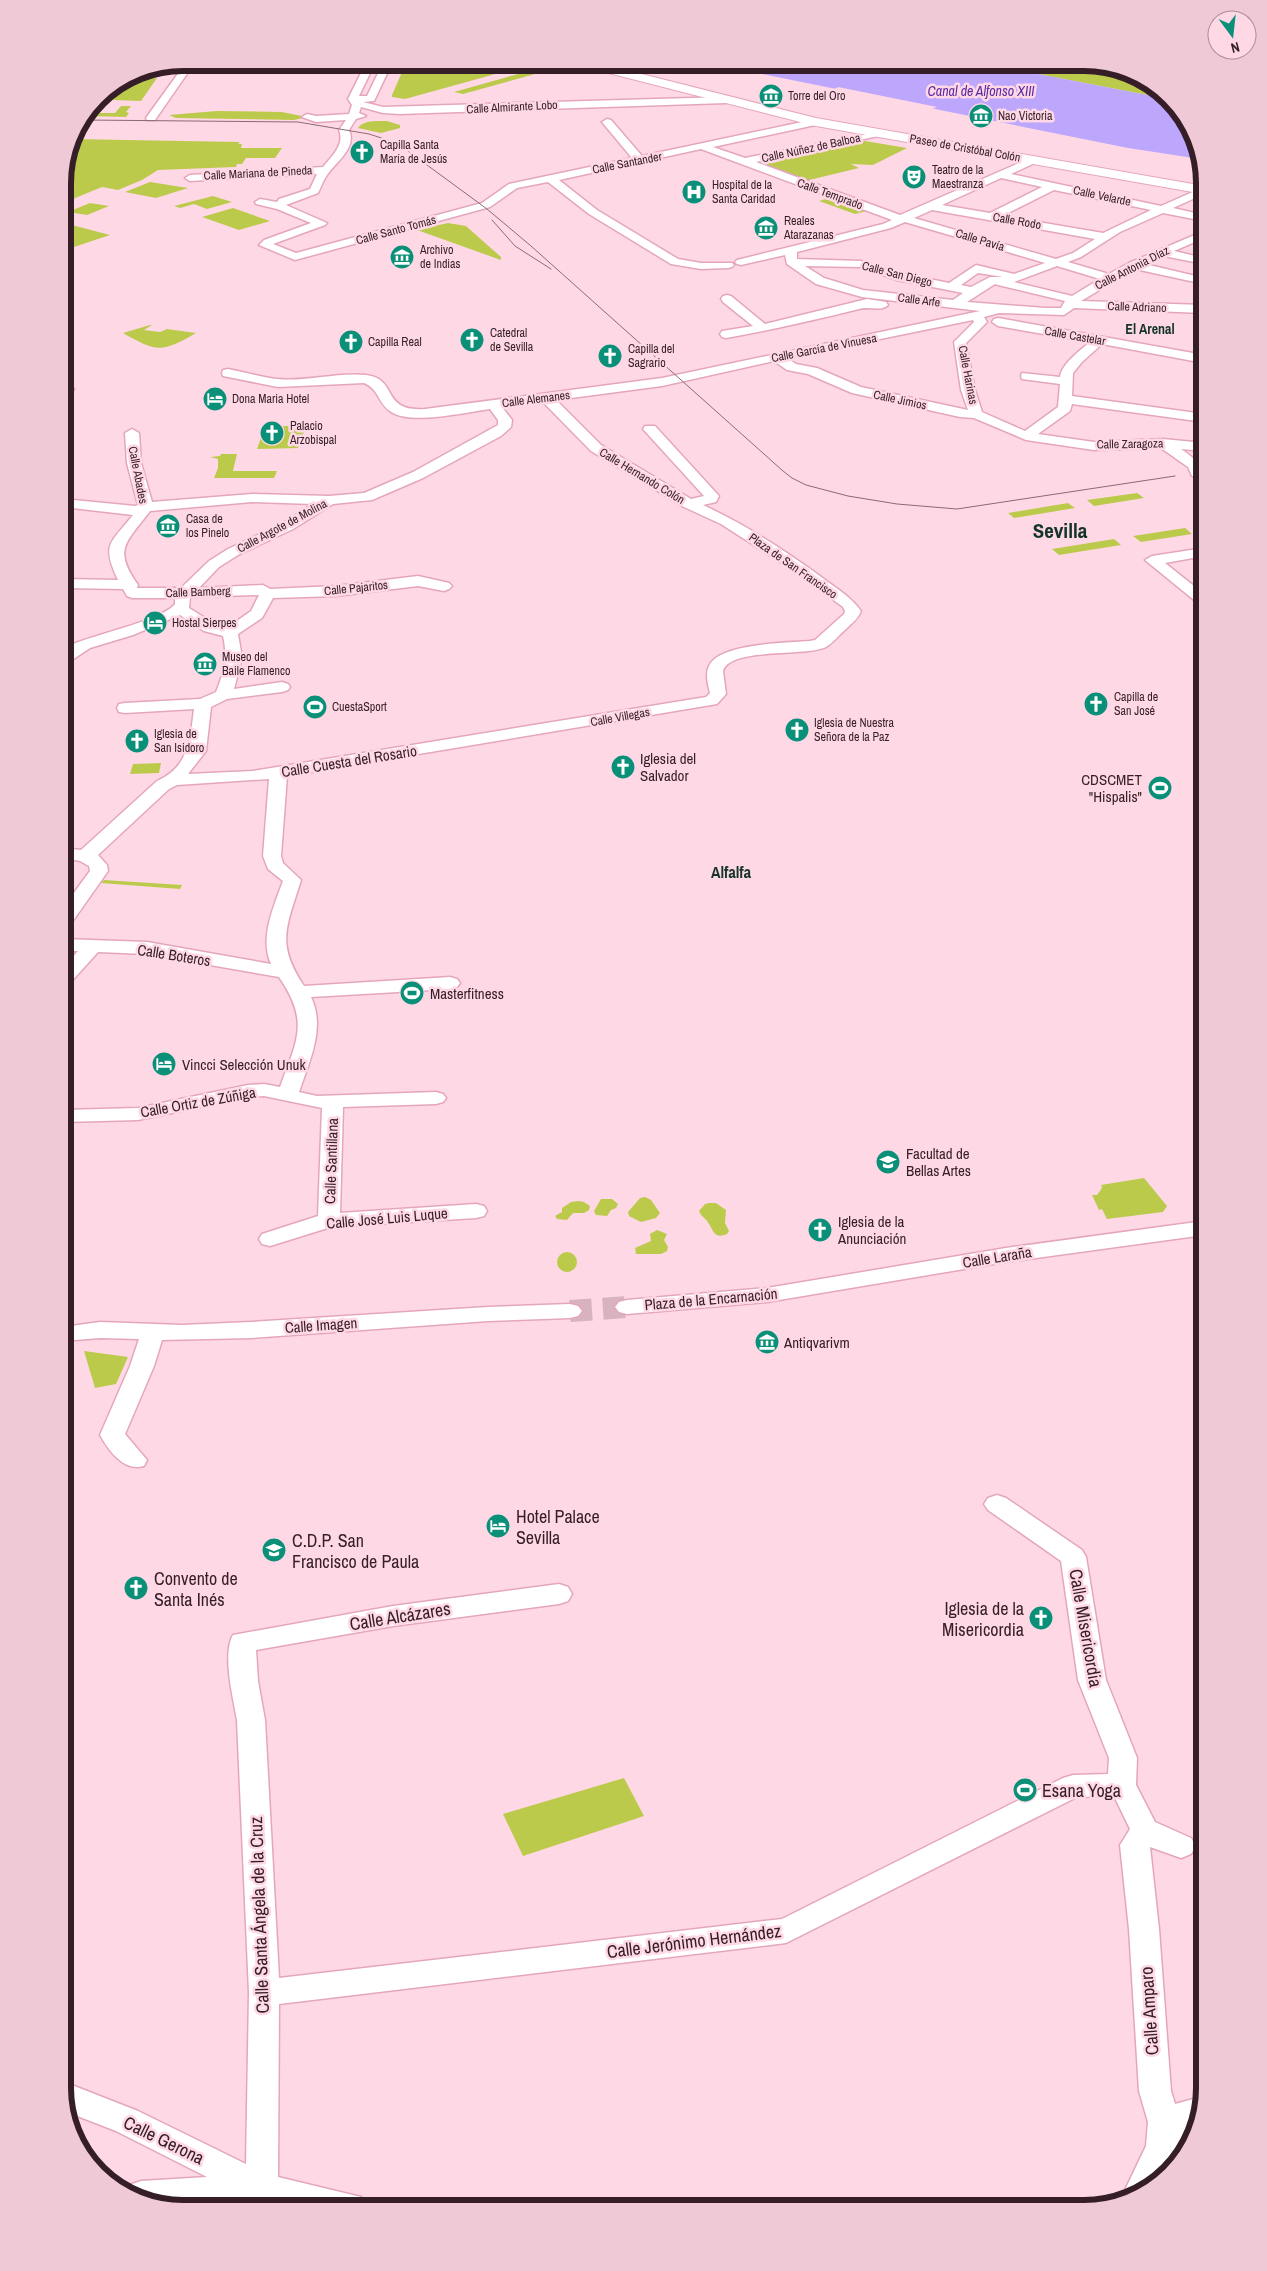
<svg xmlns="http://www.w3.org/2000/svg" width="1267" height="2271" viewBox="0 0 1267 2271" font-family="'Archivo Narrow',sans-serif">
  <rect width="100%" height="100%" fill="#ffd8e5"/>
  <path fill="#bcca4c" d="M 406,63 L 535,63 L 405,99 L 392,97 L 392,95 Z
    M 981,63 L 1044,63 L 1152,85 L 1163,98 Z
    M 536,69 L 546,71 L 463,94 L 454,92 Z
    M 130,78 L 157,78 L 141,101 L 113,100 Z
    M 121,106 L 131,106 L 126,112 L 129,113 L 126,117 L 86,116 L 88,113 L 115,113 Z
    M 217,111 L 282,112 L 307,117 L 294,120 L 176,118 L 169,115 Z
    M 387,121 L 400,125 L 400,128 L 381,133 L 358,128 C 363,120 377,121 387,121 Z
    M 71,139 L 240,142 L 238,144 L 242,144 L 241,148 L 282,148 L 275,158 L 246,158 L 242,164 L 237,164 L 236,167 L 158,170 L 142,180 L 118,190 L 102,187 L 63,203 L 63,176 Z
    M 865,141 L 907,148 L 873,165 L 851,164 L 859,168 L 805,181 L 758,163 Z
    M 150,182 L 188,188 L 156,198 L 125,192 Z
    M 213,196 L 232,202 L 207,209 L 194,204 L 180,208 L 174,206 Z
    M 829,198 L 867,211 L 855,214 L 819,201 Z
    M 90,203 L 109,206 L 87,215 L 68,212 Z
    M 233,208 L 270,221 L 239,230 L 202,217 Z
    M 448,223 L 466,226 L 501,257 L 501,260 L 417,230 Z
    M 68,224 L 110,235 L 65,250 L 63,250 L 63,226 Z
    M 150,325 L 152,325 L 144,330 L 160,332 L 167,329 L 196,333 C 162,353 156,352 123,333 Z
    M 265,426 L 306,426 L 298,448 L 257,449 Z
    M 221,454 L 237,454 L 233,471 L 277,471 L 274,478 L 214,478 L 218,468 L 218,459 L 210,457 L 220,456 Z
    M 1137,493 L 1144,498 L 1094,506 L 1087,500 Z
    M 1068,503 L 1075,508 L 1014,518 L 1008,513 Z
    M 1185,528 L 1192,534 L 1141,542 L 1133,536 Z
    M 1114,539 L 1121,545 L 1059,555 L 1052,549 Z
    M 161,763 L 159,773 L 130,774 L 133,764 Z
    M 104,880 L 182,885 L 180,889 L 101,883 Z
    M 1144,1178 L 1167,1206 L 1163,1212 L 1107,1219 L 1102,1209 L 1099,1210 L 1092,1195 L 1097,1195 L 1102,1188 L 1101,1185 Z
    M 645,1197 L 651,1200 L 660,1213 L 656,1218 L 641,1222 L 629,1216 L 628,1212 L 640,1198 Z
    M 601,1199 L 612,1199 L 618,1204 L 616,1208 L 611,1210 L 607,1216 L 596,1215 L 594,1211 Z
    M 579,1201 L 584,1202 L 590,1206 L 589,1210 L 584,1213 L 573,1213 L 567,1220 L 557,1219 L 555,1216 L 562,1212 L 562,1208 L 571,1202 Z
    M 709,1203 L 716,1203 L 726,1210 L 725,1223 L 729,1231 L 727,1234 C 715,1239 714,1232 709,1224 C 706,1218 701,1217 699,1211 L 705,1204 Z
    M 657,1230 L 667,1234 L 664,1240 L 668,1247 L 667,1251 L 661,1254 L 636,1254 L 635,1248 L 651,1241 L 650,1234 Z
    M557 1262a10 10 0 1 1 20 0a10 10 0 1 1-20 0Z
    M 84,1351 L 128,1357 L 116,1384 L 95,1388 Z
    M 624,1778 L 644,1816 L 523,1856 L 503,1814 Z"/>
  <path fill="#bda7fd" d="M 707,63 L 981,63 L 1163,98 L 1195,137 L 1200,159 L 1128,148 Z"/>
  <path fill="#ffd8e5" d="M 838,87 L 937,107 L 932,109 L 906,104 L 833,90 Z"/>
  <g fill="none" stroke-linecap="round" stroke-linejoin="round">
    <path stroke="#d7b3bf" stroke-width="22" stroke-dasharray="22 11" stroke-linecap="butt" d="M 570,1311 L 627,1307"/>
    <defs>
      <path id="street" d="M 190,63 L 204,63 L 191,68 L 155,120 L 147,120 L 146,118 L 185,64 Z
        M 366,63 L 375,63 L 359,96 L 367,96 L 383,63 L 392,63 L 374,101 L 363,102 L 383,107 L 726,97 L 731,100 L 726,103 L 400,114 L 383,113 L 361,107 L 359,113 L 366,116 L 356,119 L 349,130 C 357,148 337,161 327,175 C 323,181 321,187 318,193 L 286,205 L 327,223 L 325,225 L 273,244 L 296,253 L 482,203 L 509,184 L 632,158 L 602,122 L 607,119 L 611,120 L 642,156 L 816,119 L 820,120 L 820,124 L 713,147 L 745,158 L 883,131 L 883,135 L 756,162 L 900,215 L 1033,157 L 1037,158 L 1037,162 L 1011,174 L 1161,206 L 1204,187 L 1204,194 L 1173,208 L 1204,215 L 1204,221 L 1163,213 L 1120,232 L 1081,257 L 1068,262 L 1109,274 L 1129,263 L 1204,231 L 1204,238 L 1174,251 L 1204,258 L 1204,264 L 1164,256 L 1145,264 L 1204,278 L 1204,284 L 1135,269 L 1081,301 L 1204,305 L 1204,313 L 1074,308 L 1064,315 L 999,313 L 984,317 L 987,322 L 966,343 L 975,390 L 982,412 L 1025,431 L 1058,407 L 1060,384 L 1022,379 L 1021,376 L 1022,373 L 1060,377 C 1062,363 1080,351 1090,342 L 998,326 L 992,322 L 994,319 L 998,318 L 1204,355 L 1204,363 L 1102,344 L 1082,362 L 1073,373 L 1072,396 L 1204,414 L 1204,422 L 1072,404 L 1070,411 L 1038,434 L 1094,442 L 1163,439 L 1204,443 L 1204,451 L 1181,449 C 1195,459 1204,465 1204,482 L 1192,476 L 1188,467 L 1161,448 L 1094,450 L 1026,440 L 974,418 L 960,417 L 852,393 L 808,374 L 787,370 L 774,361 L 662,386 L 556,400 L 601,445 L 691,499 L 704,496 L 643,429 L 645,426 L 655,426 L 719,496 L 716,502 L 703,505 C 746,525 786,551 824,579 C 837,589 851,597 861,611 C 858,619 852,623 846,629 C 840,634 833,643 826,647 C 806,657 730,647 723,671 L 726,694 L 717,704 L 287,776 L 281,856 L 283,863 L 301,880 C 287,926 275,943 304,986 L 450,977 L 457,979 L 460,983 L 457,987 L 450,989 L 311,997 C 326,1028 309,1062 299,1092 L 317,1096 L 436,1092 L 443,1094 L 446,1098 L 443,1102 L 436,1104 L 343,1107 L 340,1213 L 476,1204 L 484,1206 L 487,1211 L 484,1216 L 476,1218 L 331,1227 L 270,1246 L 262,1244 L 259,1239 L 262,1234 L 318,1216 L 322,1108 L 264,1096 L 248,1097 L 138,1120 L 63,1122 L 63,1110 L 138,1108 L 248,1085 L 264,1084 L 280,1087 C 297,1040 310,1022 279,977 L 147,954 L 98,952 L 70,983 L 63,985 L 63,968 L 78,951 L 63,951 L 63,939 L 147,942 L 271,964 C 259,938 274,906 283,881 L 268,869 L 263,856 L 269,779 L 177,785 L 169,789 L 98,855 L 107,865 L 108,871 L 70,925 L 63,927 L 63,908 L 90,871 L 89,866 L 80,861 L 63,858 L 63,848 L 81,850 L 157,781 C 189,767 190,740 194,709 L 125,713 L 119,712 L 117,708 L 119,704 L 125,703 L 200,699 L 216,692 C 224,673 228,656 223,636 L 204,631 L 180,615 L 133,635 L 90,648 L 69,662 L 63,664 L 63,651 L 71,645 C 93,635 163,620 175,604 L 175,598 L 132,598 L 127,596 L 123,589 L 63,588 L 63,579 L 118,580 C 101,544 110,544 133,515 L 63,507 L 63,499 L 135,506 L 138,505 L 127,463 L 125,433 L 132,429 L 139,433 L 141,463 L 152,502 L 252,494 L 329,496 L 364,493 L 413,472 L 498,425 L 498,420 L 490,409 C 466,412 409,426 390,411 C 378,403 379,389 364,383 L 278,387 L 223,376 L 222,373 L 223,370 L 228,369 C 244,372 261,377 277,379 C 306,382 337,372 366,375 C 399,379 380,412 425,409 L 662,378 L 980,311 L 862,297 L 816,284 L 787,264 L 785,255 L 741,265 L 737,264 L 735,262 L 737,260 L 883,224 L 892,220 L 701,149 L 559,180 L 597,210 L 678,259 L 701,263 L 732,263 L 734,265 L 732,267 L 728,268 L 701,269 L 671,264 L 589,214 L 548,182 L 517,188 L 490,207 L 295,260 L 259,245 L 264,240 L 311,223 L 277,209 L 256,204 L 255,202 L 260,199 L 277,202 L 279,199 L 310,189 L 317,174 L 190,181 L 185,178 L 190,175 L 323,167 C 332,156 345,145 339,130 L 346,120 L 316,122 L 302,117 L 307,114 L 316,116 L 349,114 L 352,105 L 348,99 ZM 1001,178 L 1042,187 L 990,213 L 942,205 ZM 1054,190 L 1151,210 L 1103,233 L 1002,216 ZM 932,210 L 1095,239 L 1073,253 L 1056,259 L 914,218 ZM 905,222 L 1045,263 L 1014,274 L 976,265 L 949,283 L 900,273 L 861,261 L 797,259 L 797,252 L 891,228 ZM 805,266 L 860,267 L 897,280 L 963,293 L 953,300 L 863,290 L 824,278 ZM 1057,266 L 1100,279 L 1072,296 L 1014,282 ZM 978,273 L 1003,277 L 990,277 L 971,287 L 961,285 ZM 995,284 L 998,285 L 1065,301 L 1061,308 L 1045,308 L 967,302 ZM 973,320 L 974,322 L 954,342 L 961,390 L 968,410 L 861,387 L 817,368 L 796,364 L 787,358 ZM 543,402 L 591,451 L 684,507 L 721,524 L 797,573 L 843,607 L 845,611 L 844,614 L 815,640 L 810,641 C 787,643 719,643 709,666 C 705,674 708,685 710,693 L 706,697 L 253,771 L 188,774 L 206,751 L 211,707 L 227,699 L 282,692 L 288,690 L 290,687 L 288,684 L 282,682 L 234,689 L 242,658 L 238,634 L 262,618 L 273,598 L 336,596 L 418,586 L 444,591 L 449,589 L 452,586 L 449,583 L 418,576 L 336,586 L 270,589 L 263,585 L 199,588 L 219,567 L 238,555 L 293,529 L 333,504 L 372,500 L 423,478 L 501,436 L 511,427 L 512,420 L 502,407 ZM 252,502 L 313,504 L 283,523 L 228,549 L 209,561 L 181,588 L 137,588 L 138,585 C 112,549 127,542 150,511 ZM 259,595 L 251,611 L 227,628 L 216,625 L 189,608 L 190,597 Z
        M 1059,63 C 1085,62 1110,69 1134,77 L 1130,79 L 1064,66 Z
        M 727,295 L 731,296 L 765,324 L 867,299 L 886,302 L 888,305 C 882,312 868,306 859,309 C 815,320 771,330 726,338 L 722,337 L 720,334 L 722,331 L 753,326 L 723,302 L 721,299 L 723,296 Z
        M 63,381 L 68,382 L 74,389 L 72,392 L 63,392 Z
        M 1204,548 L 1204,556 L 1165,563 L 1204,594 L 1204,606 L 1199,604 L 1145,560 L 1152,556 Z
        M 1204,1221 L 1204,1235 L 1006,1262 L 767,1302 L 627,1314 L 619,1312 L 615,1307 L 619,1302 L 627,1300 L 767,1288 L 1006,1248 Z
        M 570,1304 L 578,1306 L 582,1311 L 578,1316 L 570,1318 L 488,1321 L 251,1338 L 162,1340 L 154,1366 L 125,1434 L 147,1460 L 144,1466 C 124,1472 109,1451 100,1435 L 130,1366 L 139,1339 L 100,1338 L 63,1341 L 63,1327 L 100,1322 L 182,1325 L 251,1322 L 488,1307 Z
        M 997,1495 L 1006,1498 L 1082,1550 L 1086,1557 L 1106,1680 L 1137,1758 L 1136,1785 L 1155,1822 L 1191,1838 L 1196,1846 L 1191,1854 L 1181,1858 L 1150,1847 L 1159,1929 L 1171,2091 L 1175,2104 L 1197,2098 L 1201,2099 L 1192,2128 L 1186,2130 L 1190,2136 L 1184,2155 L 1171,2165 L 1170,2163 L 1169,2167 L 1130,2199 L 1125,2190 L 1146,2146 L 1148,2122 L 1139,2091 L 1129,1929 L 1120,1845 L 1130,1829 L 1114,1796 L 1077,1797 L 786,1943 L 279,2004 L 278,2177 L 361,2197 L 365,2208 L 285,2208 L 261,2203 L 176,2208 L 127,2191 L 129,2185 L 141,2181 L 207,2177 L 116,2131 L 67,2112 L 62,2087 L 64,2082 L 138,2111 L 246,2164 L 249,1993 L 237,1720 C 233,1698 222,1654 233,1635 L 393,1606 L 559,1584 L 568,1587 L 572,1594 L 568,1601 L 559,1604 L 393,1626 L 256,1650 L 258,1681 L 265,1720 L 279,1978 L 782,1919 L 1063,1778 L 1073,1775 L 1108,1774 L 1109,1758 L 1078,1680 L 1061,1561 L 988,1510 L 984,1504 L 988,1498 Z"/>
      <path id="primary" d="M 579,63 L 598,63 L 816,118 L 1204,186 L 1204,194 L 816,126 L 581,66 Z"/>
    </defs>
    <use href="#street" stroke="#e5a6bd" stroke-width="3"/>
    <use href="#primary" stroke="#e5a6bd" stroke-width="2"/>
    <use href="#street" fill="#fff" fill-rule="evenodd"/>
    <use href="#primary" fill="#fff" fill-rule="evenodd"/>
    <path stroke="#896b76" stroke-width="1" d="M 83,120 L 298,122 L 369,134 L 397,143 L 487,209 L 531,246 L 783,471 L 792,478 L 806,485 L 848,496 L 897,504 L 957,509 L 1175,476
      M 492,220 L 515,246 L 551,269"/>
  </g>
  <defs>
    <symbol id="museum-disc" viewBox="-11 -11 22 22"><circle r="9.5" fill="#0a9078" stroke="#ffd8e5"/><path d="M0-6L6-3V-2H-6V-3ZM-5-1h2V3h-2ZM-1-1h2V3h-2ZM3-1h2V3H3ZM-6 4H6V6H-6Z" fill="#fff"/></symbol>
    <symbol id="church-disc" viewBox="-11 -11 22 22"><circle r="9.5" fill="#0a9078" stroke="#ffd8e5"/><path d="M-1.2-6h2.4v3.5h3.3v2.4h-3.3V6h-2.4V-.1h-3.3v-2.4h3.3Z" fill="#fff"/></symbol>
    <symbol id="theatre-disc" viewBox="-11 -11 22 22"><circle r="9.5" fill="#0a9078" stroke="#ffd8e5"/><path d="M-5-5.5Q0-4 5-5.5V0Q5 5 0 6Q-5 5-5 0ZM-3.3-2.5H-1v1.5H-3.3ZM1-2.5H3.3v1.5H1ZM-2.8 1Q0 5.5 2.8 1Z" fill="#fff"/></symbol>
    <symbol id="hospital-disc" viewBox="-11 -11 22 22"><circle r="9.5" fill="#0a9078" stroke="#ffd8e5"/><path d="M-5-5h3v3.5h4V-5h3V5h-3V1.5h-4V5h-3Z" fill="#fff"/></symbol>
    <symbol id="hotel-disc" viewBox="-11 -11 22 22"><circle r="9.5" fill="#0a9078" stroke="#ffd8e5"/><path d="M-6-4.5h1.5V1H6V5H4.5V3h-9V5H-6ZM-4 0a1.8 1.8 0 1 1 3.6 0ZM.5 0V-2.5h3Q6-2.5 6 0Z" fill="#fff"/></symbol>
    <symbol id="stadium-disc" viewBox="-11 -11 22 22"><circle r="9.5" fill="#0a9078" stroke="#ffd8e5"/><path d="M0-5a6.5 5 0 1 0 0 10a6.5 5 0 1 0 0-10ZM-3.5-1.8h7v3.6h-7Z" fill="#fff"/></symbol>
    <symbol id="university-disc" viewBox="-11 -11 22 22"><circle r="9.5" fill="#0a9078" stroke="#ffd8e5"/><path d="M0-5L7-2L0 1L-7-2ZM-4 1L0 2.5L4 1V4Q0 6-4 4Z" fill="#fff"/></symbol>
    <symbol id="school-disc" viewBox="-11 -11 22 22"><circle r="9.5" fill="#0a9078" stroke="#ffd8e5"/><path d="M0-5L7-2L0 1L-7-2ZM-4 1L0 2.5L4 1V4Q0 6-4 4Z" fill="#fff"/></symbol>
  </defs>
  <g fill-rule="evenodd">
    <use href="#museum-disc" x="757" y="82" width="28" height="28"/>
    <use href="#museum-disc" x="967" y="102" width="28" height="28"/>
    <use href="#church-disc" x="348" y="138" width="28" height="28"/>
    <use href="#theatre-disc" x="900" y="163" width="28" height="28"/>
    <use href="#hospital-disc" x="680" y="178" width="28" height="28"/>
    <use href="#museum-disc" x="752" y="214" width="28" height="28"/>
    <use href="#museum-disc" x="388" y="243" width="28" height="28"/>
    <use href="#church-disc" x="458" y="326" width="28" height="28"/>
    <use href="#church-disc" x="337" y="328" width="28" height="28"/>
    <use href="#church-disc" x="596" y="342" width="28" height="28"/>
    <use href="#hotel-disc" x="201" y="385" width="28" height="28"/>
    <use href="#church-disc" x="258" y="419" width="28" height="28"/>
    <use href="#museum-disc" x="154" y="512" width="28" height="28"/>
    <use href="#hotel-disc" x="141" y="609" width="28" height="28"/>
    <use href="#museum-disc" x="191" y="650" width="28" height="28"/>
    <use href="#church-disc" x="1082" y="690" width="28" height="28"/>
    <use href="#stadium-disc" x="301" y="693" width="28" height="28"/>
    <use href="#church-disc" x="783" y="716" width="28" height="28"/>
    <use href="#church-disc" x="123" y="727" width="28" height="28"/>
    <use href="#church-disc" x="609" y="753" width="28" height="28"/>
    <use href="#stadium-disc" x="1146" y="774" width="28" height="28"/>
    <use href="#stadium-disc" x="398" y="979" width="28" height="28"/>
    <use href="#hotel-disc" x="150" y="1050" width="28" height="28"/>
    <use href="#university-disc" x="874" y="1148" width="28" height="28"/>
    <use href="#church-disc" x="806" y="1216" width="28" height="28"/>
    <use href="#museum-disc" x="753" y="1328" width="28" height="28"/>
    <use href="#hotel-disc" x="484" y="1512" width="28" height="28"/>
    <use href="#school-disc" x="260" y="1536" width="28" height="28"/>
    <use href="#church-disc" x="122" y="1574" width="28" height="28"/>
    <use href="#church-disc" x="1027" y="1604" width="28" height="28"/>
    <use href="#stadium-disc" x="1011" y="1776" width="28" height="28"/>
  </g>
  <g text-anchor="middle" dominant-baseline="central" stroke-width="5" stroke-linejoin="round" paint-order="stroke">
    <g font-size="12" fill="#351e27" stroke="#ffd8e5" text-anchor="start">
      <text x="788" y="96">Torre del Oro</text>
      <text x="998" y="116">Nao Victoria</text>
      <text x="380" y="145">Capilla Santa<tspan x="380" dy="14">María de Jesús</tspan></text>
      <text x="932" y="170">Teatro de la<tspan x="932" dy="14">Maestranza</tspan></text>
      <text x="712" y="185">Hospital de la<tspan x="712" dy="14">Santa Caridad</tspan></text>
      <text x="784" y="221">Reales<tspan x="784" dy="14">Atarazanas</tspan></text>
      <text x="420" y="250">Archivo<tspan x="420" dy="14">de Indias</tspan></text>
      <text x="490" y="333">Catedral<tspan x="490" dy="14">de Sevilla</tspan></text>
      <text x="368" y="342">Capilla Real</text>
      <text x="628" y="349">Capilla del<tspan x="628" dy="14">Sagrario</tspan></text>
      <text x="232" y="399">Dona Maria Hotel</text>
      <text x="290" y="426">Palacio<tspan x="290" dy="14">Arzobispal</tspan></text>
      <text x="186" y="519">Casa de<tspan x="186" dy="14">los Pinelo</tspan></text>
      <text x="172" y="623">Hostal Sierpes</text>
      <text x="222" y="657">Museo del<tspan x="222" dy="14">Baile Flamenco</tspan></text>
      <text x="1114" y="697">Capilla de<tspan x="1114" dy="14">San José</tspan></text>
      <text x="332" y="707">CuestaSport</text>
      <text x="814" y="723">Iglesia de Nuestra<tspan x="814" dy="14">Señora de la Paz</tspan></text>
      <text x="154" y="734">Iglesia de<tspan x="154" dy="14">San Isidoro</tspan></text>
    </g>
    <g font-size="12" fill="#351e27" stroke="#ffd8e5">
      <text transform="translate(512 107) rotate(-3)">Calle Almirante Lobo</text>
      <text transform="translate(811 148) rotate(-12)">Calle Núñez de Balboa</text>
      <text transform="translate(965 148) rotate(10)">Paseo de Cristóbal Colón</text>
      <text transform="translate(627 163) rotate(-11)">Calle Santander</text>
      <text transform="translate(258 173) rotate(-3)">Calle Mariana de Pineda</text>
      <text transform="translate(830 194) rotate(20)">Calle Temprado</text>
      <text transform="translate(1102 196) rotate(12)">Calle Velarde</text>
      <text transform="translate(1017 221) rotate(10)">Calle Rodo</text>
      <text transform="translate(396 230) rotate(-15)">Calle Santo Tomás</text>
      <text transform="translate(980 240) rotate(17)">Calle Pavía</text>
      <text transform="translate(1132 268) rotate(-27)">Calle Antonia Díaz</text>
      <text transform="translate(897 274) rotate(14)">Calle San Diego</text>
      <text transform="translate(919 300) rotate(7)">Calle Arfe</text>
      <text transform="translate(1137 307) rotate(2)">Calle Adriano</text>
      <text transform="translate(1075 336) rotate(10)">Calle Castelar</text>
      <text transform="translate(824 348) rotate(-11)">Calle García de Vinuesa</text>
      <text transform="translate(968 375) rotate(79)">Calle Harinas</text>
      <text transform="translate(536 399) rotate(-7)">Calle Alemanes</text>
      <text transform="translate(900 400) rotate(12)">Calle Jimios</text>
      <text transform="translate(1130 444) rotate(-1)">Calle Zaragoza</text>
      <text transform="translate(138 475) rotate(79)">Calle Abades</text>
      <text transform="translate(642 476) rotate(31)">Calle Hernando Colón</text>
      <text transform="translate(282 526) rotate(-28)">Calle Argote de Molina</text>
      <text transform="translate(793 566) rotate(35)">Plaza de San Francisco</text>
      <text transform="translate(356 588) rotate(-6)">Calle Pajaritos</text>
      <text transform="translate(198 592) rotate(-2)">Calle Bamberg</text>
      <text transform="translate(620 717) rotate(-10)">Calle Villegas</text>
    </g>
    <g font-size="14" font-style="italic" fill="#592aa3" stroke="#ffd8e5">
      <text x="981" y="91">Canal de Alfonso XIII</text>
    </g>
    <g font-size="14" font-weight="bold" fill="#13332b" stroke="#ffd8e5">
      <text x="1150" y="329">El Arenal</text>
    </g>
    <g font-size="15" fill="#351e27" stroke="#ffd8e5" text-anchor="start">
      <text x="640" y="758">Iglesia del<tspan x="640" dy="17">Salvador</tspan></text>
      <text x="1142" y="779" text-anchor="end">CDSCMET<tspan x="1142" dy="17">"Hispalis"</tspan></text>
      <text x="430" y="993">Masterfitness</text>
      <text x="182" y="1064">Vincci Selección Unuk</text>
      <text x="906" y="1153">Facultad de<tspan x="906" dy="17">Bellas Artes</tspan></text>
      <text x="838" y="1221">Iglesia de la<tspan x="838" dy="17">Anunciación</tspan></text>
      <text x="784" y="1342">Antiqvarivm</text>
    </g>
    <g font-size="15" fill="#351e27" stroke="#ffd8e5">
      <text transform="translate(349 761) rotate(-9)">Calle Cuesta del Rosario</text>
      <text transform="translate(174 955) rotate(9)">Calle Boteros</text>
      <text transform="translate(198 1102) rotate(-10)">Calle Ortiz de Zúñiga</text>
      <text transform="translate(331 1161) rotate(-88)">Calle Santillana</text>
      <text transform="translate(387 1218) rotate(-5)">Calle José Luis Luque</text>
      <text transform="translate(997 1257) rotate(-9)">Calle Laraña</text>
      <text transform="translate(711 1299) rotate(-5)">Plaza de la Encarnación</text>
      <text transform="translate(321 1325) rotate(-4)">Calle Imagen</text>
    </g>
    <g font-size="16" font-weight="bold" fill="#13332b" stroke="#ffd8e5">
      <text x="731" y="872">Alfalfa</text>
    </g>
    <g font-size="18" fill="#351e27" stroke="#ffd8e5" text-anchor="start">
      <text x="516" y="1516">Hotel Palace<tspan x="516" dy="21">Sevilla</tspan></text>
      <text x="292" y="1540">C.D.P. San<tspan x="292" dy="21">Francisco de Paula</tspan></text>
      <text x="154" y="1578">Convento de<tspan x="154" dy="21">Santa Inés</tspan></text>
      <text x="1024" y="1608" text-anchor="end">Iglesia de la<tspan x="1024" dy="21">Misericordia</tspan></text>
      <text x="1042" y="1790">Esana Yoga</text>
    </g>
    <g font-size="18" fill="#351e27" stroke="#ffd8e5">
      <text transform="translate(400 1616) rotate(-9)">Calle Alcázares</text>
      <text transform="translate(1086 1628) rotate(80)">Calle Misericordia</text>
      <text transform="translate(259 1915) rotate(-92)">Calle Santa Ángela de la Cruz</text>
      <text transform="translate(694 1941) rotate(-7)">Calle Jerónimo Hernández</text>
      <text transform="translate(1149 2011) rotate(-94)">Calle Amparo</text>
      <text transform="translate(164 2140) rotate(26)">Calle Gerona</text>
    </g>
    <g font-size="21" font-weight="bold" fill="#13332b" stroke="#ffd8e5">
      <text x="1060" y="530">Sevilla</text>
    </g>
  </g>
  <path d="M0 0H1267V2271H0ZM183 71H1084A112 112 0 0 1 1196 183V2088A112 112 0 0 1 1084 2200H183A112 112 0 0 1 71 2088V183A112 112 0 0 1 183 71Z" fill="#efc9d6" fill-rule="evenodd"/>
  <path fill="none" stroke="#351e27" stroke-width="6" d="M183 71H1084A112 112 0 0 1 1196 183V2088A112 112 0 0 1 1084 2200H183A112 112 0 0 1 71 2088V183A112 112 0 0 1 183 71Z"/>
  <g transform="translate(1232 35) rotate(165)"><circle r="24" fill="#ffd8e5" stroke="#ae8e99"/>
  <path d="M0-4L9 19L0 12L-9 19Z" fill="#0a9078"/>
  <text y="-8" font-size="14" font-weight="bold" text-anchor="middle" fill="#351e27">N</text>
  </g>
</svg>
